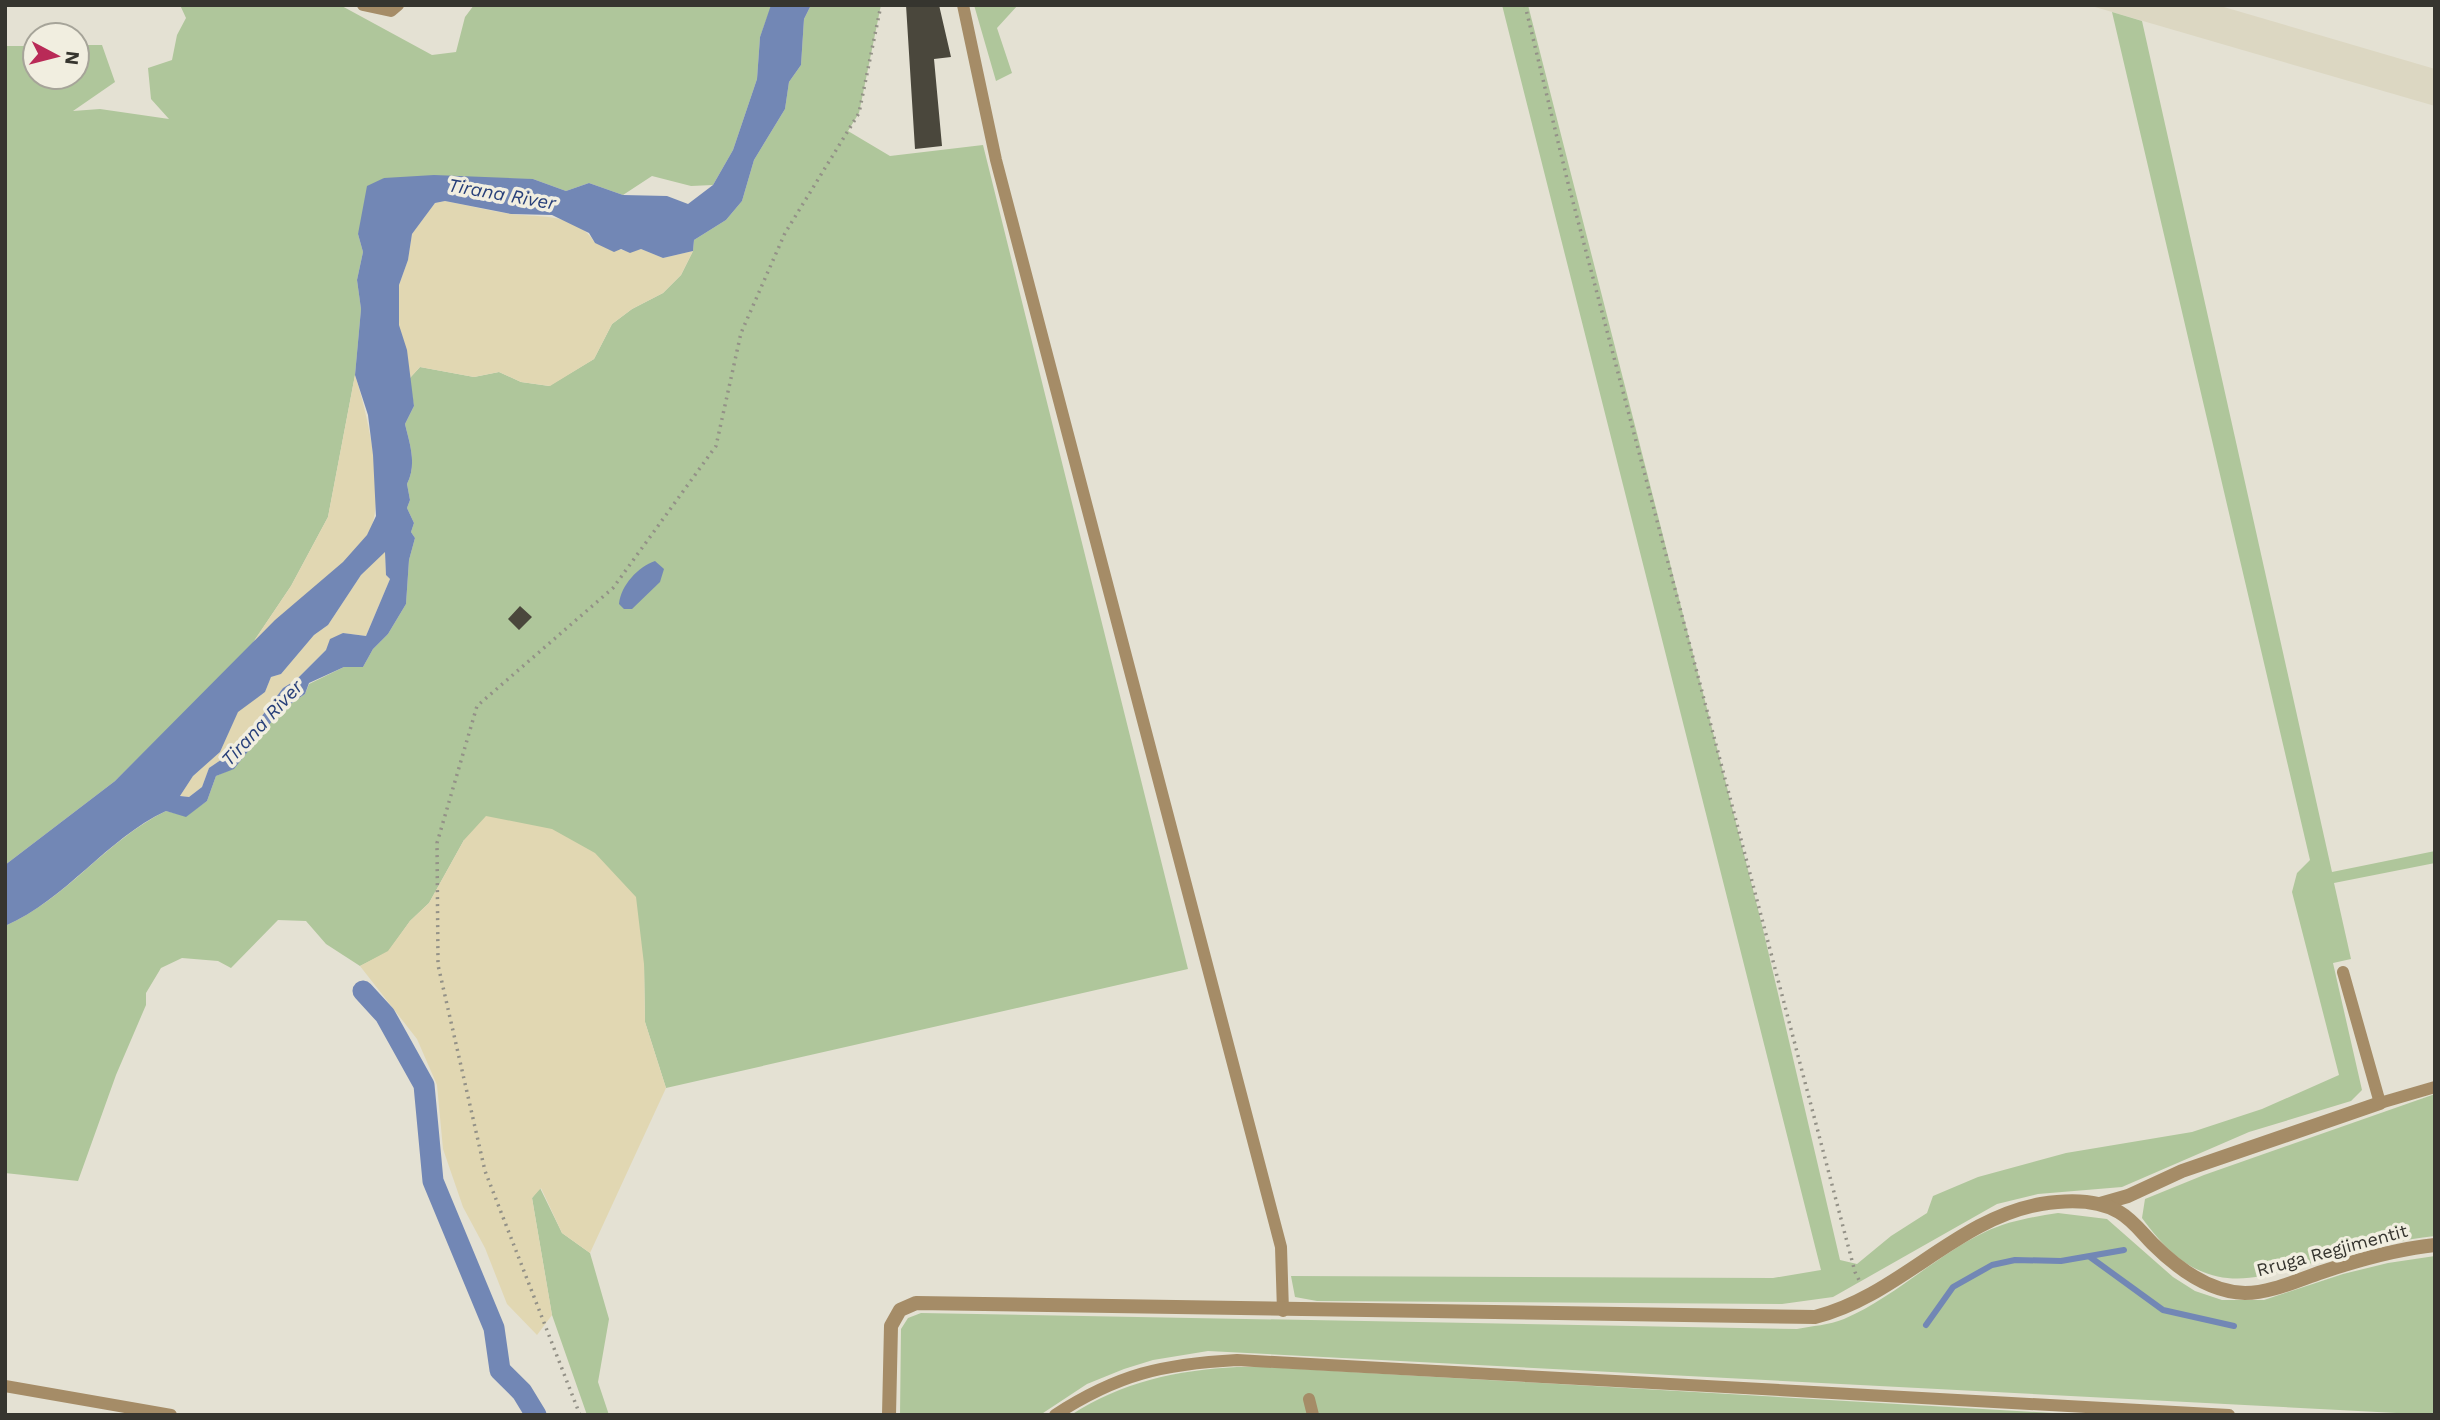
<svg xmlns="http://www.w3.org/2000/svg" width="2440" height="1420" viewBox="0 0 2440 1420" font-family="'Work Sans',sans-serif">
  <rect width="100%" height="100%" fill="#e4e1d3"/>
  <path fill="#dcd7c2" d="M 2088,5 L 2217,5 L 2435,69 L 2435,106 Z"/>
  <path fill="#afc69b" d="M 180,5 L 340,5 L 432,55 L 456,52 L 465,17 L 474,5 L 771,7 L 760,37 L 757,79 L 733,150 L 713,185 L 691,186 L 652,176 L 623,195 L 589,183 L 566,191 L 533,179 L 384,178 L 358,234 L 363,252 L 357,280 L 361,309 L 355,375 L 328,517 L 291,586 L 252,644 L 173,724 L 115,781 L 5,865 L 5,46 L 35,46 L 35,77 L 77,77 L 77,45 L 102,45 L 115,82 L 73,111 L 100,109 L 169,119 L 151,99 L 148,68 L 172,60 L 177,35 L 186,18 Z
    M 811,5 L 881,5 L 859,113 L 848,131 L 890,156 L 983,145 L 1188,969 L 666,1088 L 645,1022 L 644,964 L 464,840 L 429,903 L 410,921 L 388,952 L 360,966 L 326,944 L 306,921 L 278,920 L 231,968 L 218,961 L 182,958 L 161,968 L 146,993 L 146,1005 L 116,1075 L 78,1181 L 5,1173 L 5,926 C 67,899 106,840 166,811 L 186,816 L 207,801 L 216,776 L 234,768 L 280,711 L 305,694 L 309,684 L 344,667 L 363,667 L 373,649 L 388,634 L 406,604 L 409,560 L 415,538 L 411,532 L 414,523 L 407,508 L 410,500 L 407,484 C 417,464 410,445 405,424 L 414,406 L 409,379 L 420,367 L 474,377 L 499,372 L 521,382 L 549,386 L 594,359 L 612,324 L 632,309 L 663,293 L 681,275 L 693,251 L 694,240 L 726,220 L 742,201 L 754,160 L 785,109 L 789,82 L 801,65 L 804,19 Z
    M 974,5 L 1018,5 L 997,28 L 1012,73 L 996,81 Z
    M 1502,5 L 1528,5 L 1762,925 L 1840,1260 L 1857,1264 L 1891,1236 L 1927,1213 L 1933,1196 L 1978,1177 L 2066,1153 L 2192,1132 L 2262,1109 L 2339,1075 L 2292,892 L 2297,873 L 2310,860 L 2112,12 L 2142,21 L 2332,872 L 2435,851 L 2435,863 L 2334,883 L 2351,959 L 2333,963 L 2362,1090 L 2351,1101 L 2249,1132 L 2122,1187 L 2038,1194 L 1997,1204 L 1833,1297 L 1782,1304 L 1317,1301 L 1295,1297 L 1291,1276 L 1773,1278 L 1821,1270 Z
    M 2435,1094 L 2435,1236 C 2403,1240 2371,1245 2340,1254 C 2254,1281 2204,1304 2142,1218 L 2145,1199 L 2204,1175 Z
    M 540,1188 L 562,1233 L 590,1253 L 609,1319 L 598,1382 L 609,1415 L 587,1415 L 552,1315 L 532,1198 Z
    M 2058,1213 L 2107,1219 L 2173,1277 L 2195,1291 L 2222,1300 L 2264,1300 L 2343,1274 L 2388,1263 L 2435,1256 L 2435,1415 L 1208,1351 L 1153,1360 L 1124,1369 L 1087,1384 L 1040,1415 L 900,1415 L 901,1329 L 908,1318 L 921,1313 L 1797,1329 C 1812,1326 1829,1325 1844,1319 C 1895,1297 1935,1256 1985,1232 C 2008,1221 2033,1217 2058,1213 Z
    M 1237,1367 L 1267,1367 L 2086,1415 L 1071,1415 C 1122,1382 1177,1370 1237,1367 Z"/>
  <path fill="#e1d7b2" d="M 445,201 C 467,205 489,211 511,214 C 542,218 576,212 595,243 L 630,252 L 641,249 L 663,258 L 693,251 L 681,275 L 663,293 L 632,309 L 612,324 L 594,359 L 550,386 L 521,382 L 499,372 L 474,377 L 420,367 L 409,379 L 399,325 L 399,285 L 408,260 L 412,234 L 435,203 Z
    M 355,375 C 367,412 387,497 369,533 C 353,563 280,616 252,644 L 291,586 L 328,517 Z
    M 385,551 L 386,575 L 390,579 L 366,636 L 343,633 L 296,680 L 283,688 L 237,749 L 209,768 L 202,787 L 189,797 L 180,796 L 193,776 L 220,752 L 238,711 L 265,692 L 271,677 L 281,674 L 314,635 L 328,625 L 361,575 Z
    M 486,816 L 552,829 L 595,853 L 636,897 L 644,964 L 645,1022 L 666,1088 L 590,1253 L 562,1233 L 541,1188 L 532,1198 L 552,1315 L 537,1335 L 507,1304 L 485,1248 L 463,1207 L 443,1149 L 437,1085 L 417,1039 L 360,966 L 388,951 L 410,921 L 429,903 L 464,840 Z"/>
  <path fill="#7287b5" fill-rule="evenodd" d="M 771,5 L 811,5 L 804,19 L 801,65 L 789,82 L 785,109 L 754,160 L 742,201 L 726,220 L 694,240 L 693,251 L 663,258 L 641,249 L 630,253 L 621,249 L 614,252 L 595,243 L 589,233 L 552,215 L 511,214 L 445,201 L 435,203 L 412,234 L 408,260 L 399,285 L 399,325 L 407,350 L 414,406 L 405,424 C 410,445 417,464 407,484 L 410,500 L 407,508 L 414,523 L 411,532 L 415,538 L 409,560 L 406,604 L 388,634 L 373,649 L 363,667 L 344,667 L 309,683 L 305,694 L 280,711 L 234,769 L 216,776 L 207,801 L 186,817 L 166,811 C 106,839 67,899 5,926 L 5,865 L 115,781 L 275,620 L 343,562 L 367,535 L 376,516 L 373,455 L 368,415 L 355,375 L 361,309 L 357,280 L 363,252 L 358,234 L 367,186 L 384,178 L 434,175 L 533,179 L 566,191 L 589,183 L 623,195 L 667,196 L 688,204 L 713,185 L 733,150 L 757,79 L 760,37 ZM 385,552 L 386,575 L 390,579 L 366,636 L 343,633 L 330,639 L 326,650 L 296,680 L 283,688 L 237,749 L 209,768 L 202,787 L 189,797 L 180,796 L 193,776 L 220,752 L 238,712 L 265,692 L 271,677 L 281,674 L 314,635 L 328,625 L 361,575 Z
    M 655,561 L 664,569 L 660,582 L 632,609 L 624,609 L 619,604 C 621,585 638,567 655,561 Z"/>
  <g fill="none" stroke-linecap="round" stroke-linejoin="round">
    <path stroke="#7287b5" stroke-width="6" d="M 2090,1257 L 2163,1310 L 2234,1326
      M 1926,1325 L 1953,1287 L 1992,1265 L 2015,1260 L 2061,1261 L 2124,1250"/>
    <path stroke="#7287b5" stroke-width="21" d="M 363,991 L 385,1015 L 424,1085 L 433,1181 L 494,1328 L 500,1370 L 522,1392 L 536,1415"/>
  </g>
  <path fill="#4a473c" d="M 906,5 L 939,5 L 951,57 L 934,59 L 942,146 L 915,149 Z
    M 520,606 L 532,617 L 519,630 L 508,619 Z"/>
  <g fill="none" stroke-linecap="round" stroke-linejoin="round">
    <path stroke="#939187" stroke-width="3.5" stroke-dasharray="2 5" stroke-linecap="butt" d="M 1525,5 L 1568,183 L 1855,1272 L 1860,1282
      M 580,1415 L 485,1171 L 438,965 L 437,843 L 477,706 L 613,588 L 716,446 L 741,333 L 785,233 L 859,113 L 881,5"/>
    <path stroke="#a58c67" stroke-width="12" d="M 363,5 L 391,11 L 398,5
      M 963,5 L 996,160 L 1281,1247 L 1283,1311
      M 2343,972 L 2380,1103 L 2435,1087
      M 5,1386 L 171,1415
      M 1309,1399 L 1313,1415
      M 1055,1415 C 1118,1374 1163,1364 1237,1360 L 2229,1415"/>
    <path stroke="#a58c67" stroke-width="14" d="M 2100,1204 L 2128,1196 L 2182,1171 L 2380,1103"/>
    <path stroke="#a58c67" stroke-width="14" d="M 889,1415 L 891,1326 L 900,1310 L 916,1303 L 1815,1317 C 1899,1296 1956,1219 2041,1204 C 2066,1200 2097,1199 2119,1212 C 2133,1220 2142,1233 2153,1244 C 2177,1268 2210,1292 2245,1293 C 2270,1293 2298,1280 2322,1272 C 2358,1260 2396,1249 2435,1245"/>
  </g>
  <g text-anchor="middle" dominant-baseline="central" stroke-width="7" stroke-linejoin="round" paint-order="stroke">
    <g font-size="18" fill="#36352f" stroke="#f1eee0">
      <text transform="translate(2332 1250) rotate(-15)">Rruga Regjimentit</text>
    </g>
    <g font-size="19" font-style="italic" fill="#273f79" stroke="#f1eee0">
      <text transform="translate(502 194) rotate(10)">Tirana River</text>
      <text transform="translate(262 723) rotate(-47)">Tirana River</text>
    </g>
  </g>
  <rect width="2440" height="1420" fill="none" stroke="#36352f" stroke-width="14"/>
  <g transform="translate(56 56) rotate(97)"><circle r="33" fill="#f1eee0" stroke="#a6a499" stroke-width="2"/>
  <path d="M0-5L12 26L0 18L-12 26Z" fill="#b92a57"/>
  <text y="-10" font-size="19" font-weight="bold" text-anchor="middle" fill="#36352f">N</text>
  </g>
</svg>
